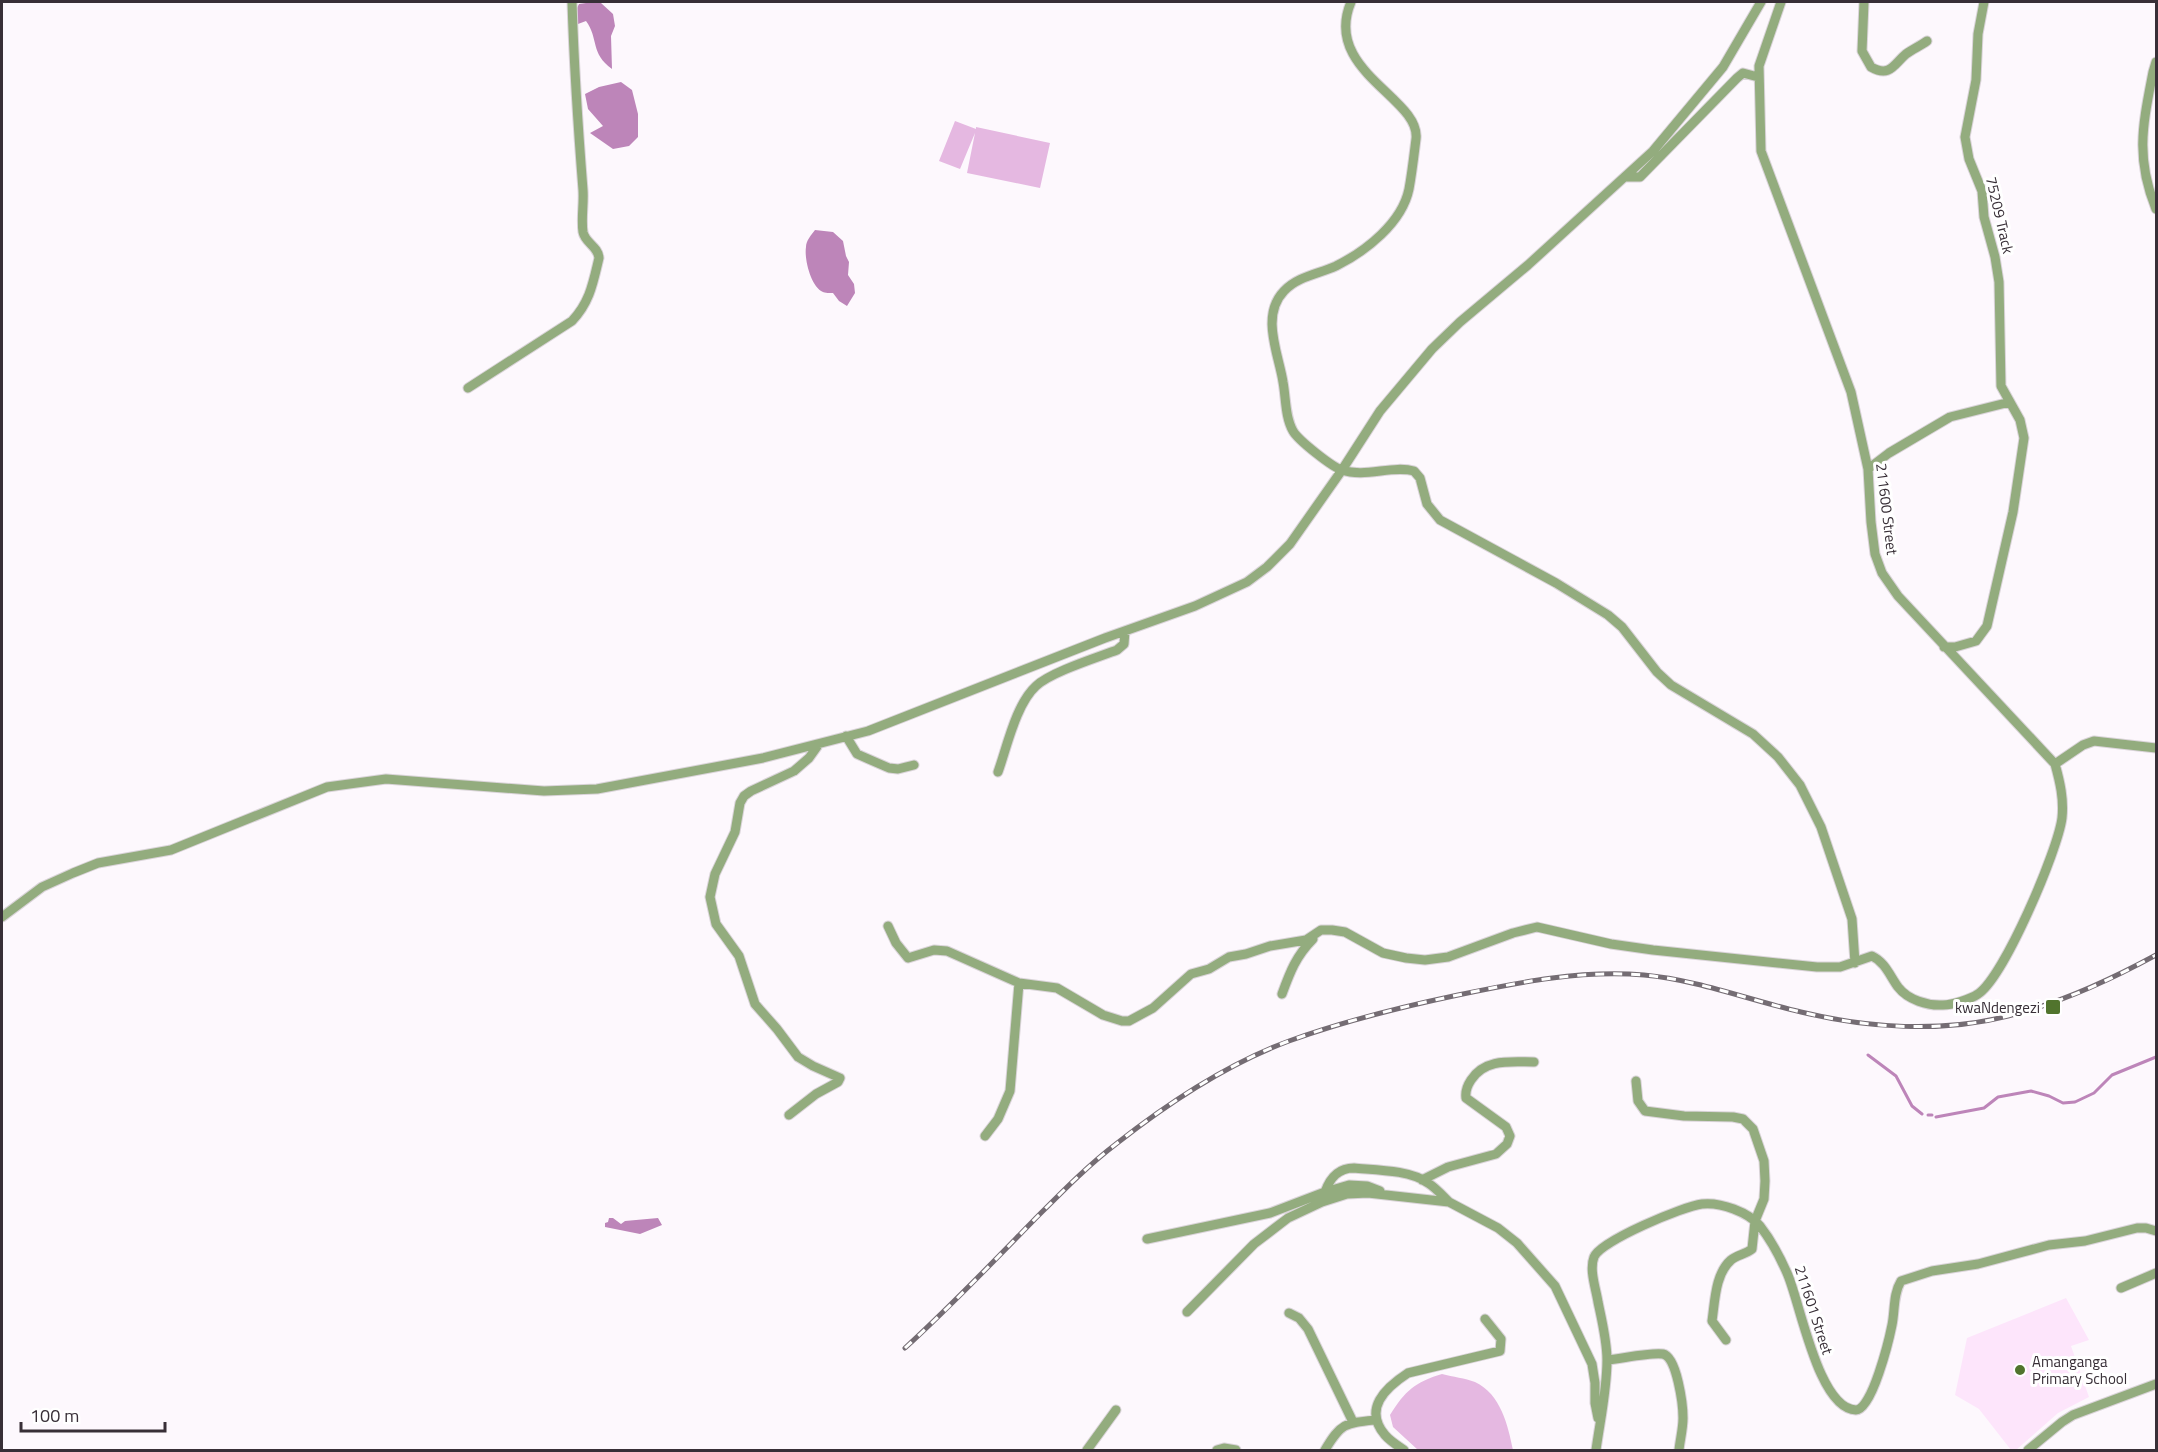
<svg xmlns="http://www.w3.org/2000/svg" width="2158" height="1452" viewBox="0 0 2158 1452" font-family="'Titillium Web',sans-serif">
  <rect width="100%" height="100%" fill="#fdf8fd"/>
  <path fill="#fde5fb" d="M 2066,1298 L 2089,1340 L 2071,1346 L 2089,1397 L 2058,1413 L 2016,1450 L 2011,1450 L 1979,1409 L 1955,1395 L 1967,1338 Z"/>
  <path fill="#e5b8e1" d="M 955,121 L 976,129 L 976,127 L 1050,143 L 1040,188 L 967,173 L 975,133 L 960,169 L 939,161 Z
    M 1442,1374 C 1453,1377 1465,1378 1475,1382 C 1501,1394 1508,1426 1513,1450 L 1418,1450 L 1393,1427 L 1390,1415 C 1405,1391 1415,1382 1442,1374 Z"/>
  <path fill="#bd85b9" d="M 593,2 L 601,3 L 613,14 L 615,26 L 611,36 L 612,69 C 590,53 599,39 586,21 L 578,24 L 574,14 L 579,4 Z
    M 621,82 L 632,90 L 638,114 L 638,137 L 629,146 L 613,149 L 590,133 L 603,126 L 588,109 L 585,94 L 599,87 Z
    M 815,230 L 833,232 L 843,241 L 846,256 L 849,262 L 848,275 L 854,284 L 855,293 L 847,306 L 839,301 L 833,293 C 831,293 824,293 823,292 C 811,287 804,259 806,247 C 806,241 811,235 815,230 Z
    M 609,1218 L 613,1218 L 621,1224 L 625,1221 L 658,1218 L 662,1225 L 640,1234 L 605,1227 L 605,1223 L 608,1222 Z"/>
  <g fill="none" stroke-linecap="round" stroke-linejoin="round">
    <path stroke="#bd85b9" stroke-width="3" d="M 1868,1055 L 1896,1076 L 1912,1106 L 1922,1114
      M 1928,1115 L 1932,1115
      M 1936,1117 L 1984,1108 L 1998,1097 L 2031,1091 L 2049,1096 L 2063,1103 L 2075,1102 L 2094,1093 L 2112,1075 L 2156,1057"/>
    <defs>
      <path id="minor" d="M 1351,2 C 1322,71 1421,98 1416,139 C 1414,155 1412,173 1409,189 C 1402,223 1366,251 1336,266 C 1319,274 1298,276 1284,291 C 1260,316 1279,355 1283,382 C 1286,398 1285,417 1293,431 C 1298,440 1332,467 1342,470 C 1365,478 1392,465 1414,471 L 1420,478 L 1427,504 L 1440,520 L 1556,583 L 1608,615 L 1622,627 L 1657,672 L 1671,685 L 1753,734 L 1778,757 L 1800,785 L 1821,827 L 1852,919 L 1855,963
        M 1864,2 L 1862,51 L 1871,67 C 1890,78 1894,64 1906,54 C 1913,49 1920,46 1927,41
        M 2156,62 L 2153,72 C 2143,124 2135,157 2156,209
        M 1625,177 L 1640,177 L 1737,78 L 1743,73 L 1758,77
        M 468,388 L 572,321 C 590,302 593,283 599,258 C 598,246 585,243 583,232 C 581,219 584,204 583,190 C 578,127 574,65 572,2
        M 1868,469 L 1889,453 L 1950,417 L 2010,402
        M 1944,647 L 1955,647 L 1976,641 L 1987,626 L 2013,512 L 2024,438 L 2020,420 L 2001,386 L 1999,282 L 1995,257 L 1984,217 L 1982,191 L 1969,159 L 1965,137 L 1976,80 L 1978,34 L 1984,2
        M 846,736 L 857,754 L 889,768 L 898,769 L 914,765
        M 2055,764 L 2083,745 L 2094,741 L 2156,748
        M 998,772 C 1007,747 1016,704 1036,686 C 1051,672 1096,658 1117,650 L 1124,644 L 1125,631
        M 2,917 L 42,887 L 73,873 L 98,863 L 171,850 L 327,787 L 386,779 L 544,791 L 597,789 L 763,758 L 868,731 L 1105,638 L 1195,606 L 1247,582 L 1267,567 L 1290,544 L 1342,470 L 1380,411 L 1432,349 L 1460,322 L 1528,265 L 1653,151 L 1723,67 L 1761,2
        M 888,926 L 896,943 L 908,958 L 934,950 L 947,951 L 1019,983
        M 1282,994 C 1290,972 1296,956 1313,939
        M 1636,1081 L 1638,1101 L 1645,1111 L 1684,1116 L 1733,1117 L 1743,1119 L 1753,1129 L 1764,1161 L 1765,1181 L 1764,1199 L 1755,1221 L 1752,1249 C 1746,1254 1737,1255 1731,1260 C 1715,1274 1715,1301 1712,1321 L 1726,1340
        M 789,1115 L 816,1094 L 838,1082 L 840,1078 L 813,1066 L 798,1057 L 777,1029 L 755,1004 L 739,956 L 716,924 L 710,897 L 715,874 L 735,832 L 740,803 L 744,796 L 751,791 L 794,771 L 809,758 L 819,744
        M 985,1136 L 998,1119 L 1010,1091 L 1019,983 L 1057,988 L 1103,1015 L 1122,1021 L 1129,1021 L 1153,1008 L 1191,974 L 1209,969 L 1229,957 L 1246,954 L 1270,946 L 1306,940 L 1321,930 L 1332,930 L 1345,932 L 1383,953 L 1406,958 L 1425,960 L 1448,957 L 1513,933 L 1537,927 L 1611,944 L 1653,950 L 1817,967 L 1840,967 L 1872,956 C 1885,962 1890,976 1898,987 C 1908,1000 1928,1006 1943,1005 C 1952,1005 1971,999 1978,994 C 2004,977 2058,850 2062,818 C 2064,799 2060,782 2055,764 L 1898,596 L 1882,573 L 1875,554 L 1871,522 L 1868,469 L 1851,392 L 1761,151 L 1759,66 L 1781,2
        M 1422,1180 L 1448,1167 L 1496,1154 L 1507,1144 L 1510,1136 L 1506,1127 L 1466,1098 C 1465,1091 1467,1086 1471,1080 C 1485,1058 1511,1062 1534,1062
        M 1325,1192 C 1330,1178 1338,1168 1354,1168 C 1376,1170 1410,1170 1428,1183 C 1436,1188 1443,1196 1449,1202
        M 1147,1239 L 1270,1213 L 1325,1192 L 1349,1185 L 1367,1186 L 1380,1191
        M 2121,1288 L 2156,1273
        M 1187,1312 L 1254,1244 L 1288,1218 L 1322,1202 L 1347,1194 L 1368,1193 L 1449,1202 L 1498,1228 L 1517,1243 L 1555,1286 L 1592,1364 L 1595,1383 L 1595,1403 L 1598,1418
        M 1289,1313 L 1299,1318 L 1308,1329 L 1353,1422
        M 1607,1360 C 1620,1359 1651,1352 1663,1354 C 1677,1357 1683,1405 1683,1418 C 1683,1429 1680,1440 1679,1450
        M 1087,1450 L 1116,1410
        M 1217,1450 L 1224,1448 L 1236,1450
        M 1325,1450 C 1341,1423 1345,1423 1376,1420
        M 1404,1450 C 1398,1446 1390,1441 1385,1435 C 1363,1409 1385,1388 1408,1373 L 1500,1351 L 1501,1339 L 1485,1319
        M 1596,1450 C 1600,1421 1607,1390 1607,1360 C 1607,1341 1602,1321 1598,1302 C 1596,1289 1589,1270 1594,1257 C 1600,1241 1684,1206 1702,1204 C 1721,1202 1748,1212 1760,1226 C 1771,1240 1780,1257 1787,1273 C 1800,1301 1818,1409 1856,1410 C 1872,1410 1889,1340 1892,1325 C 1895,1311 1893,1294 1901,1281 L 1932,1271 L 1978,1264 L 2049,1245 L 2085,1241 L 2137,1228 L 2146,1228 L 2156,1231
        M 2028,1450 L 2062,1422 L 2073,1415 L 2156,1384"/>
    </defs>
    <use href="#minor" stroke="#dad4d9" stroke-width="11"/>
    <use href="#minor" stroke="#93ac7e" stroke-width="9"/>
    <defs>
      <path id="rail" d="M 905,1348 C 950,1307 992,1263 1034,1220 C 1060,1194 1086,1167 1116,1144 C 1168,1103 1227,1064 1289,1041 C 1344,1021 1401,1007 1458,995 C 1520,982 1580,970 1644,975 C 1698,980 1749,1000 1801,1012 C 1867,1028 1941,1033 2008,1016 C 2061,1003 2110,980 2156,955"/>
    </defs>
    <use href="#rail" stroke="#746c73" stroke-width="5"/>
    <use href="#rail" stroke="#fff" stroke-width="3" stroke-dasharray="9" stroke-linecap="butt"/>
  </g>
  <g fill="#51742d" stroke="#fff" stroke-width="2">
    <rect x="2045" y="999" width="16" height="16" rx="3"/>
    <circle cx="2020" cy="1370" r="6"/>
  </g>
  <g text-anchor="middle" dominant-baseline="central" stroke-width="6" stroke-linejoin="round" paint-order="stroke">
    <g font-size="15" fill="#382f37" stroke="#fff">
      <text transform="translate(2000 215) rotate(77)">75209 Track</text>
      <text transform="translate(1887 509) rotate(83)">211600 Street</text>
      <text transform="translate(1814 1310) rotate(72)">211601 Street</text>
    </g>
    <g font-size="15" fill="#382f37" stroke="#fff" text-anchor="end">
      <text x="2040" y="1007">kwaNdengezi</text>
      <text x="2032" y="1361" text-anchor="start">Amanganga<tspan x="2032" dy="17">Primary School</tspan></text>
    </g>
  </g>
  <rect width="2158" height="1452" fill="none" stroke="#382f37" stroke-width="6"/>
  <path d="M21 1422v9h144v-9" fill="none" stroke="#382f37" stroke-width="3"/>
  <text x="30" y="1422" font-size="18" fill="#382f37" stroke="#ffffff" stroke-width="4.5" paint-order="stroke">100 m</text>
</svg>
